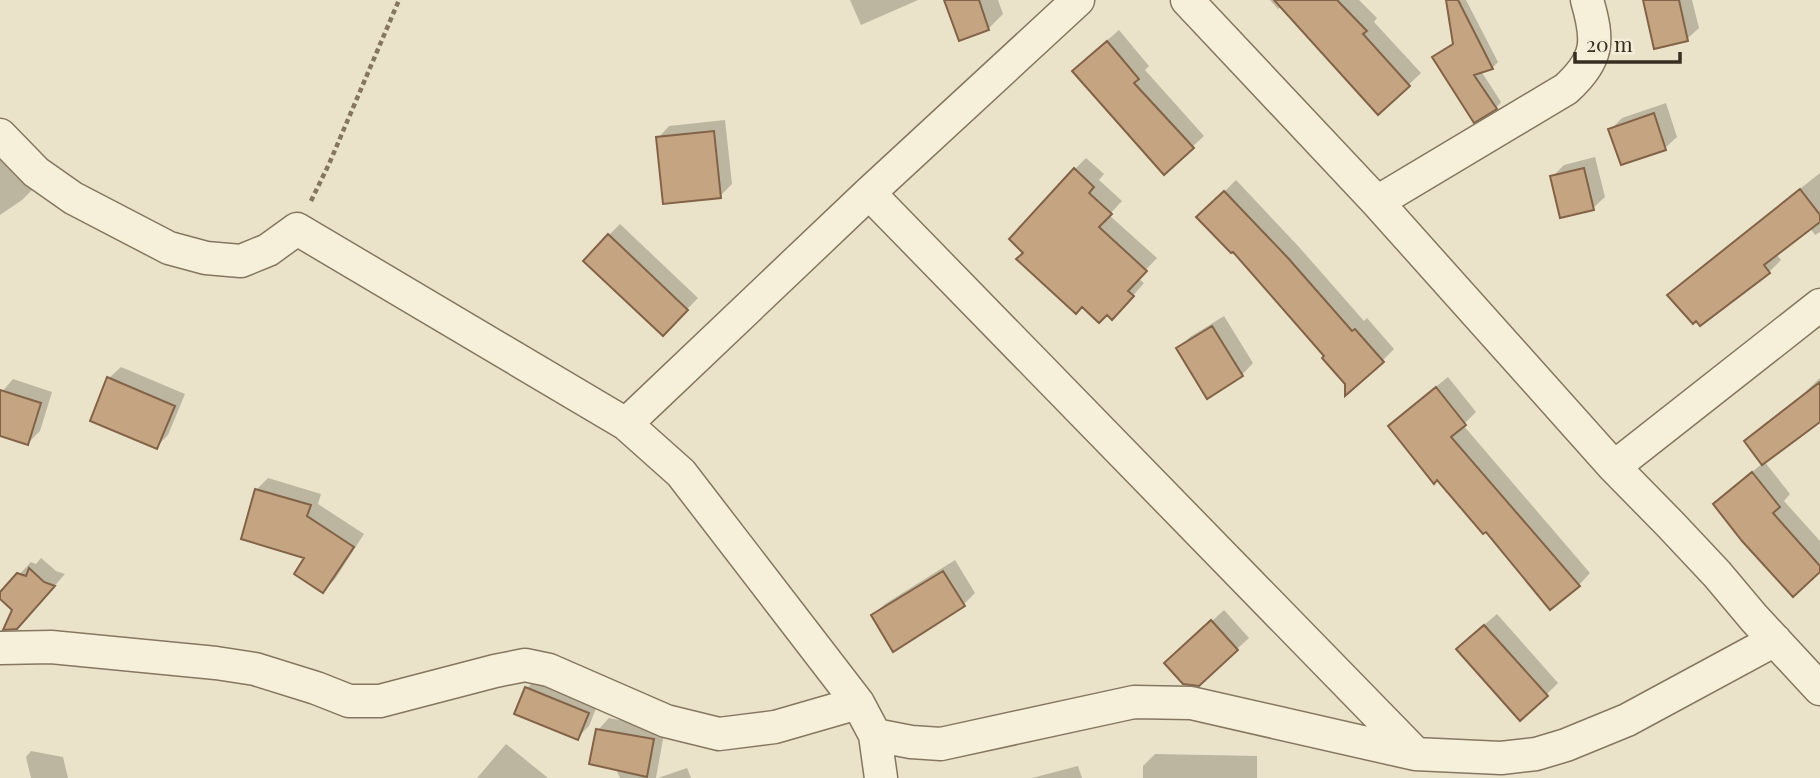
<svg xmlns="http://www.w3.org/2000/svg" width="1820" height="778" viewBox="0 0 1820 778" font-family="'Playfair Display',serif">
  <rect width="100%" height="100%" fill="#ebe3c9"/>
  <path fill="#0003" d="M 850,0 L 918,0 L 861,25 Z
    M 946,0 L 998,0 L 1003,14 L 988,29 Z
    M 1270,0 L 1359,0 L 1377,18 L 1374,22 L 1421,73 L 1379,113 L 1282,6 L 1278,9 Z
    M 1448,0 L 1466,0 L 1498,62 L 1492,68 L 1481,71 L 1501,102 L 1496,108 L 1434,57 L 1454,42 Z
    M 1645,0 L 1692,0 L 1699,28 L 1687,39 Z
    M 1119,30 L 1149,66 L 1145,70 L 1204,136 L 1192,147 L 1086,59 Z
    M 1666,103 L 1677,137 L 1665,148 L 1610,130 L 1622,118 Z
    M 725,120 L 732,184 L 720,196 L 658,138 L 669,126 Z
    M 0,153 L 12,163 L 32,190 L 22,200 L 0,215 Z
    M 1595,157 L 1605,197 L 1593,208 L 1552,177 L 1564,165 Z
    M 1086,158 L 1104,174 L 1099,180 L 1122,201 L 1109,215 L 1157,258 L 1138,278 L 1144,283 L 1124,306 L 1026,252 L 1075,169 Z
    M 1820,173 L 1820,232 L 1815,235 L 1810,228 L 1776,254 L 1781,260 L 1769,272 L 1701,323 L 1669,295 L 1681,283 Z
    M 1236,180 L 1299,247 L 1364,321 L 1367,318 L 1394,349 L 1382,361 L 1347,383 L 1327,356 L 1233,250 L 1199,217 Z
    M 620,224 L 698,298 L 663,334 L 609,235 Z
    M 1224,316 L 1253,363 L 1242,375 L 1178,349 L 1190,337 Z
    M 121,367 L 185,394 L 168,435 L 156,447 L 109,378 Z
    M 1448,377 L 1476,412 L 1463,425 L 1590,573 L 1579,585 L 1486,529 L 1390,426 L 1402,414 Z
    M 1820,378 L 1820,420 L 1764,461 L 1790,494 L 1784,501 L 1820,541 L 1820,570 L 1715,504 L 1727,492 L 1763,463 L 1746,441 L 1758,429 L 1802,395 Z
    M 13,379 L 52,392 L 40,431 L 28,443 L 0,434 L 0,394 Z
    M 268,478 L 321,494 L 318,504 L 364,534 L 335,579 L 323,591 L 307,557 L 256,490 Z
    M 41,558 L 56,571 L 65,574 L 29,615 L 14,609 L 0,597 L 0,595 L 31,562 L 36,564 Z
    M 955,560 L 975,593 L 964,604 L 873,615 L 885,604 Z
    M 1224,610 L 1249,638 L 1237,649 L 1178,652 Z
    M 1497,614 L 1558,683 L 1547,694 L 1470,637 Z
    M 538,677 L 599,701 L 589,726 L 577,738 L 527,688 Z
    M 609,718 L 665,728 L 656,778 L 620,778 L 598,730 Z
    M 506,744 L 548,778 L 477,778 Z
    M 31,751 L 63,757 L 68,778 L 31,778 L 26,757 Z
    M 1155,754 L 1257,756 L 1257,778 L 1143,778 L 1143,766 Z
    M 1078,766 L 1082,778 L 1032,778 Z
    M 687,768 L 691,778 L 658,778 Z"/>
  <path fill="#c5a482" stroke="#826347" stroke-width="2" d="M 944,0 L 979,0 L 989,30 L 959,41 Z
    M 1274,0 L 1337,0 L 1367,31 L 1363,34 L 1410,86 L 1378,115 Z
    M 1446,0 L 1458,0 L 1493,69 L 1474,75 L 1497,109 L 1474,123 L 1432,57 L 1453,44 Z
    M 1643,0 L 1679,0 L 1688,41 L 1654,49 Z
    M 1107,41 L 1139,79 L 1134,83 L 1194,148 L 1164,175 L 1072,71 Z
    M 1654,113 L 1666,150 L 1621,165 L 1608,129 Z
    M 714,131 L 721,198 L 663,204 L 656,137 Z
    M 1074,168 L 1094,187 L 1089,193 L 1112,214 L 1099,227 L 1147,271 L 1128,291 L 1134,296 L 1112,320 L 1107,315 L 1099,323 L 1082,307 L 1076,314 L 1016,259 L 1023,253 L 1009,239 Z
    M 1584,168 L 1594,210 L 1560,218 L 1550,176 Z
    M 1800,189 L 1820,215 L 1820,222 L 1764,265 L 1770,273 L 1700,326 L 1696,321 L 1693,324 L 1667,295 Z
    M 1224,191 L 1288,258 L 1352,331 L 1355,329 L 1384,362 L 1345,396 L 1345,384 L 1322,358 L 1324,356 L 1233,252 L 1231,253 L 1196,217 Z
    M 608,234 L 688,310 L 663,336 L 583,261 Z
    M 1212,326 L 1243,376 L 1207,399 L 1176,348 Z
    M 107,377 L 175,406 L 157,449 L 90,421 Z
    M 1820,382 L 1820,422 L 1762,465 L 1744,441 Z
    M 1436,387 L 1466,425 L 1451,437 L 1580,586 L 1550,610 L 1486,532 L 1483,534 L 1437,480 L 1434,484 L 1388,426 Z
    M 0,390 L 41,403 L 28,445 L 0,436 Z
    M 1752,472 L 1780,507 L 1773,513 L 1820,566 L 1820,572 L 1793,597 L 1742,541 L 1713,504 Z
    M 255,489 L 311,505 L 307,516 L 354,547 L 323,593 L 294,574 L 304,558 L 241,539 Z
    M 29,568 L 44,582 L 55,586 L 17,629 L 3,630 L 12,610 L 0,599 L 0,592 L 17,573 L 26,576 Z
    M 943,571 L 965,606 L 893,652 L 871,615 Z
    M 1211,620 L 1238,650 L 1199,686 L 1183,684 L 1164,663 Z
    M 1484,625 L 1548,696 L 1520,721 L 1456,649 Z
    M 525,687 L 589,713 L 578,740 L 514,714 Z
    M 596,729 L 654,739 L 647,777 L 589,764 Z"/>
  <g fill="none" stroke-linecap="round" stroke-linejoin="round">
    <defs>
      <path id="minor" d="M 1187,0 L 1377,202 L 1614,467 L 1670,524 L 1717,574 L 1754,618 L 1820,689
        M 0,135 L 36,172 L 73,198 L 169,248 L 206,258 L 241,261 L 268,250 L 297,229 L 626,424 L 681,473 L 858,703 L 875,735 L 911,742 L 941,744 L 1134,702 L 1191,703 L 1415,754 L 1501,758 L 1536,754 L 1566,745 L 1627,720 L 1775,640
        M 869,193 L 1415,753
        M 1377,202 L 1566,89 C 1599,59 1599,41 1587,0
        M 626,424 L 869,193 L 1078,0
        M 1614,467 L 1820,305
        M 0,648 L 51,647 L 216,663 L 255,669 L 316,688 L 349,701 L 380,701 L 495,671 L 525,665 L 549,670 L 666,721 L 719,734 L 775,727 L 858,703
        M 875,735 L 881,778"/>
    </defs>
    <use href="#minor" stroke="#85775f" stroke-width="35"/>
    <path stroke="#85775f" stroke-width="4.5" stroke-dasharray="5 3.5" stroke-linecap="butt" d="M 311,201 L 329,164 L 399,0"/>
    <use href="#minor" stroke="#f6f0db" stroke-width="32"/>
  </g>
  <path d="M1575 52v10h105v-10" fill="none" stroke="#372e21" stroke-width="3.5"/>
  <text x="1586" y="52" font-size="21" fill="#372e21" stroke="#f3edd8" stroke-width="5" paint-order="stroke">20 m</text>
</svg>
